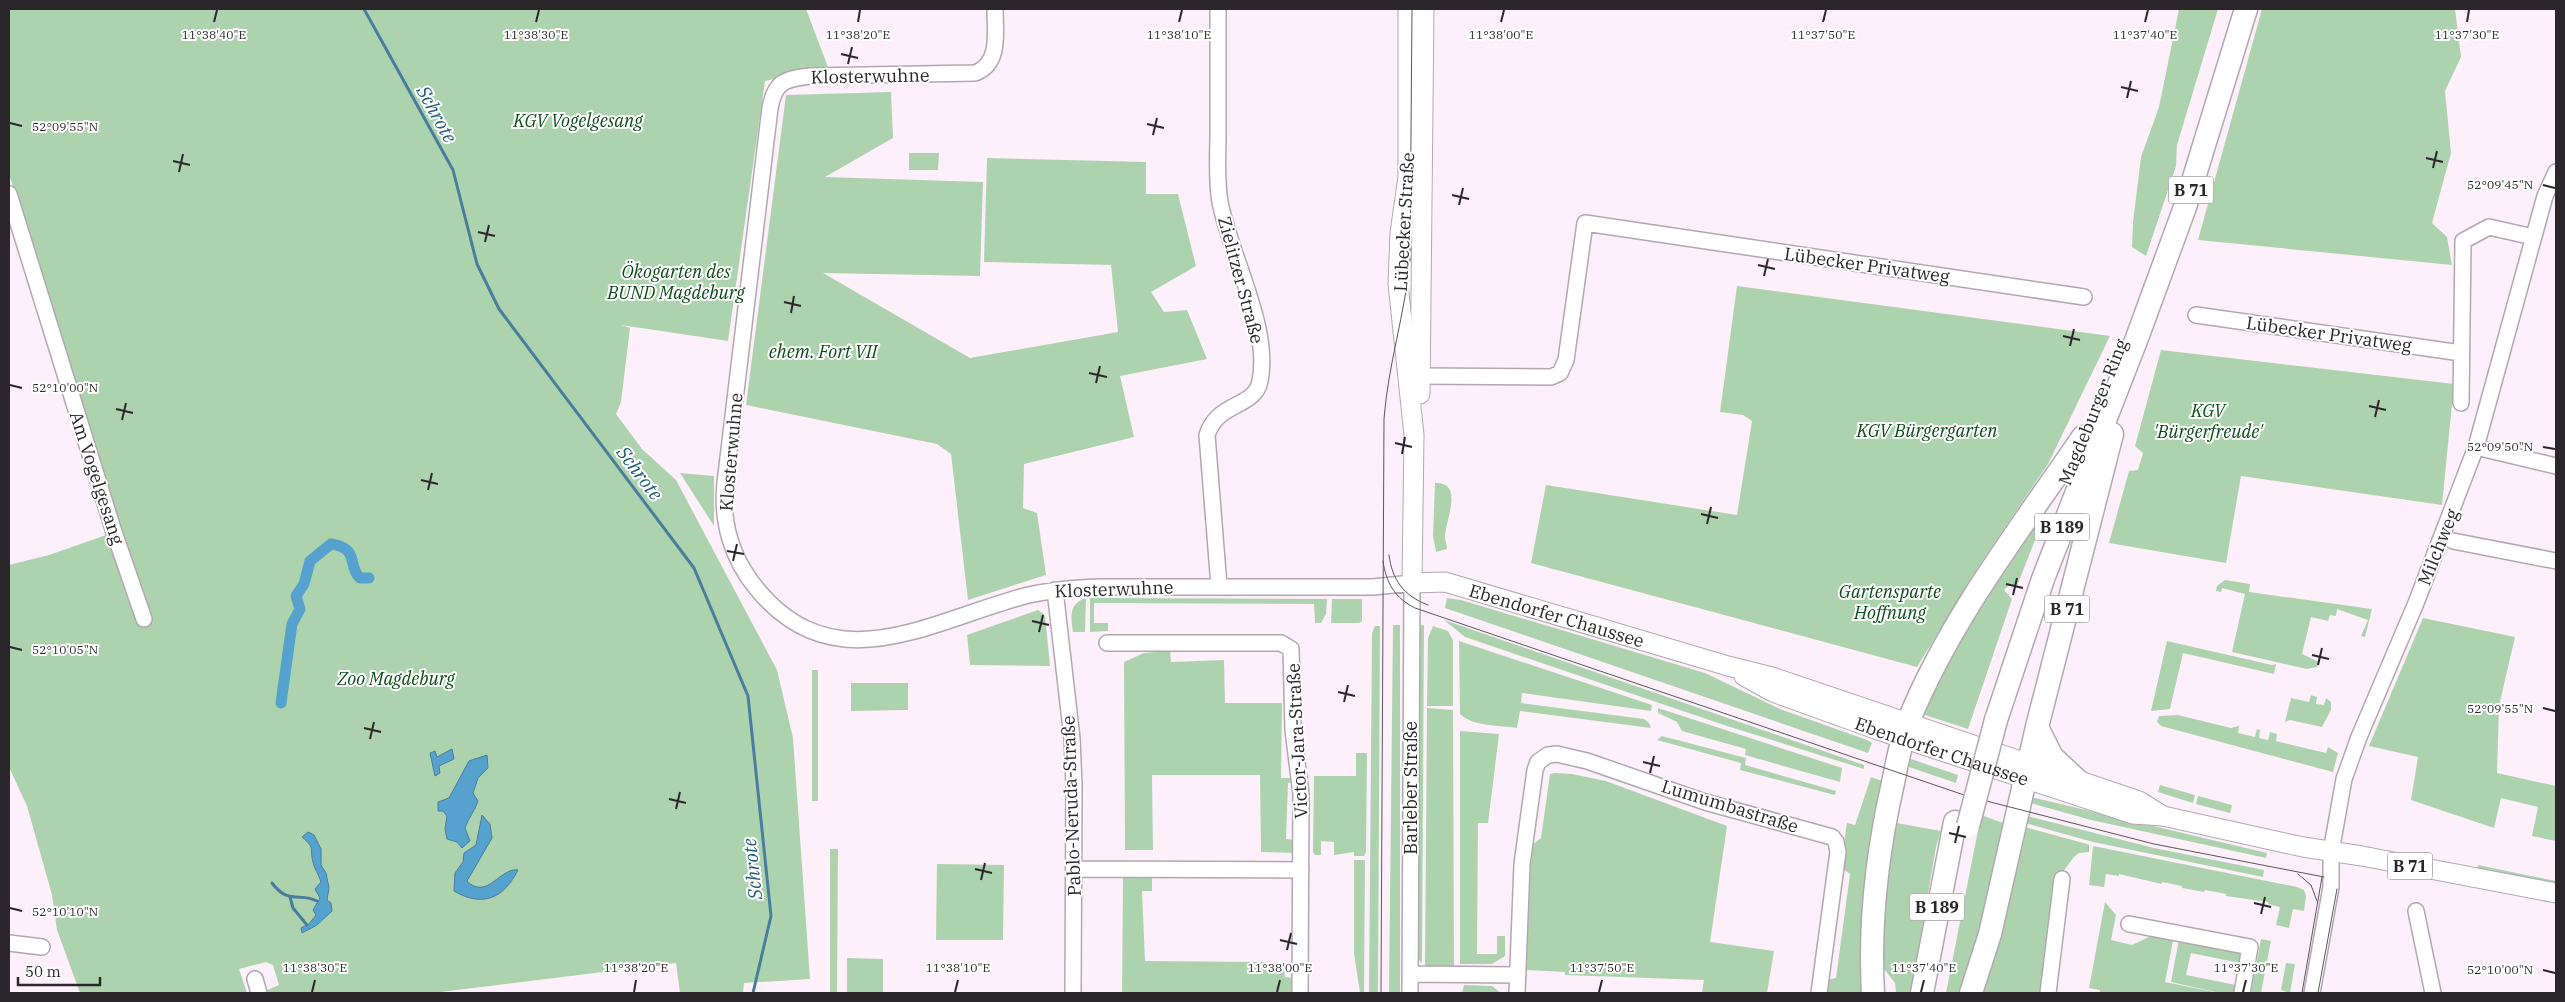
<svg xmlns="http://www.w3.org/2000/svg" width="2565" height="1002" viewBox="0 0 2565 1002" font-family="'IBM Plex Serif',serif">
  <rect width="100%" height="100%" fill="#fdf0fb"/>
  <path fill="#add3ae" d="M 9,9 L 806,9 L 828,67 L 765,81 L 728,341 L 621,325 L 630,328 L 621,402 L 616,414 L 642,449 L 676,480 L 777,670 L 793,738 L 810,979 L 744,983 L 743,993 L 680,993 L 676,963 L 432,993 L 266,993 L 265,991 L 279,985 L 273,965 L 266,962 L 239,969 L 247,993 L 80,993 L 57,930 L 52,895 L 27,806 L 9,767 L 9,565 L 49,555 L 109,534 L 40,271 L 9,174 Z
    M 2179,9 L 2218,9 L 2177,145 L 2176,166 L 2146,256 L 2132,247 L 2133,222 L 2141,157 L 2159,107 Z
    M 2262,9 L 2455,9 L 2461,57 L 2445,91 L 2451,153 L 2432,223 L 2447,237 L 2452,265 L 2198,240 Z
    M 891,92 L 893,138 L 825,177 L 983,182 L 980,276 L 823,273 L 970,358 L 1118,332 L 1111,265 L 984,262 L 987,158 L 1146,162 L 1146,194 L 1178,194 L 1196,266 L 1151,292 L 1164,312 L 1187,310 L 1207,359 L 1120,376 L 1134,437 L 1024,464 L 1023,508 L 1037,513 L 1046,575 L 968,600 L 951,454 L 937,444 L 746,405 L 786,95 Z
    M 909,153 L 939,153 L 938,170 L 909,170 Z
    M 1737,286 L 2110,336 L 2048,464 L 1982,561 L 1917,667 L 1531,563 L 1546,485 L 1737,515 L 1752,421 L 1743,415 L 1720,412 Z
    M 2161,350 L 2454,384 L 2442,505 L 2241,476 L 2226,563 L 2109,543 L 2129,471 L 2138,470 L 2143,453 L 2135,446 Z
    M 680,473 L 714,476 L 714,526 Z
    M 1435,483 C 1465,482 1445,521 1445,537 C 1445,541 1447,545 1447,549 L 1436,552 L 1433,536 Z
    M 2052,497 L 2017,586 L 2010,584 L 2004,590 L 2012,599 L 1968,729 L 1922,714 L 1962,628 Z
    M 2225,580 L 2250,584 L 2249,592 L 2372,609 L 2365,637 L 2361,636 L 2368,620 L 2337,609 L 2336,616 L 2330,615 L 2328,621 L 2311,617 L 2302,654 L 2319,662 L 2317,667 L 2307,669 L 2232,652 L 2245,594 L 2222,588 L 2221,592 L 2216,591 L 2217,586 Z
    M 1086,598 L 1085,632 L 1073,632 C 1071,617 1068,604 1086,598 Z
    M 1090,598 L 1327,599 L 1326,614 L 1321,623 L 1315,623 L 1314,604 L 1094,603 L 1094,623 L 1108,623 L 1108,631 L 1090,632 Z
    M 1447,598 L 1461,600 L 1705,673 L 1780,709 L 1867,740 L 1872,743 L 1868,753 L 1445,608 Z
    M 1332,599 L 1362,599 L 1362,621 L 1359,623 L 1331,623 Z
    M 1038,610 L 1045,615 L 1050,666 L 970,665 L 967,635 Z
    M 2423,618 L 2515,637 L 2499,706 L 2497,773 L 2556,786 L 2556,841 L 2532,836 L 2538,807 L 2501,798 L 2494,828 L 2411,800 L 2418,757 L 2369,746 Z
    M 1444,620 L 1864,765 L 1864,769 L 1724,725 L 1465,637 Z
    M 1393,625 L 1400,625 L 1400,993 L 1389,993 Z
    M 1420,625 L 1424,625 L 1422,963 L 1417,958 Z
    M 1375,626 L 1380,626 L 1378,993 L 1369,993 L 1372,633 Z
    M 1433,626 L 1448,631 L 1453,640 L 1453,706 L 1427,706 L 1428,638 Z
    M 1459,641 L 1652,705 L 1651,711 L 1522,693 L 1521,703 L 1644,719 L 1649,723 L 1651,728 L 1520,711 L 1517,728 C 1500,725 1473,727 1460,714 Z
    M 2167,641 L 2272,665 L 2276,664 L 2274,674 L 2183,653 L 2170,709 L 2151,711 Z
    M 1170,651 L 1171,662 L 1224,660 L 1225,703 L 1282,703 L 1281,778 L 1293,778 L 1294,782 L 1288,783 L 1286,839 L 1296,840 L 1296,853 L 1261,852 L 1260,775 L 1152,775 L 1153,850 L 1125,850 L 1124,662 L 1144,653 Z
    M 812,670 L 818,670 L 818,801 L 812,801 Z
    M 851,683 L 908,683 L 908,710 L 851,711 Z
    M 2311,695 L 2317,697 L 2316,704 L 2324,705 L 2326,698 L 2331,702 L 2331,710 L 2322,727 L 2290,720 L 2285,722 L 2291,698 L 2309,702 Z
    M 1427,708 L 1453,710 L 1454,968 L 1433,969 L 1425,965 Z
    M 1658,708 L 1842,768 L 1840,782 L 1745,755 L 1746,749 L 1682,731 L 1677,722 L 1658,713 Z
    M 2178,715 L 2231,728 L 2239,726 L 2238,733 L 2255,737 L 2257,729 L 2260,730 L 2259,738 L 2268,740 L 2270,732 L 2277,734 L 2276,741 L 2326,753 L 2328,747 L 2338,753 L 2333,772 L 2161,726 L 2157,722 L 2159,716 Z
    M 1460,731 L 1499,734 L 1488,823 L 1478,823 L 1477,954 L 1497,954 L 1497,936 L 1505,936 L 1505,956 L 1492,964 L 1460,964 Z
    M 1662,736 L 1746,758 L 1745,765 L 1836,791 L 1835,795 L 1740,770 L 1741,763 L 1657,740 Z
    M 1356,753 L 1367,753 L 1366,852 L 1364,856 L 1354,856 L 1354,852 L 1334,855 L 1334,842 L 1321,841 L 1321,855 L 1315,855 L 1313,852 L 1314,776 L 1356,776 Z
    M 1905,757 L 1958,775 L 1956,783 L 1903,765 Z
    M 1555,773 L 1572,774 L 1606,781 L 1727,826 L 1710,942 L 1774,951 L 1767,993 L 1702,993 L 1704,980 L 1565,975 L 1565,972 L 1526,970 L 1527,902 L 1533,844 L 1541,838 L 1550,774 Z
    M 1871,777 L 1885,782 L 1863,993 L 1823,993 L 1825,980 L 1836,978 L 1850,874 L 1840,867 L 1847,823 L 1855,825 Z
    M 2160,785 L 2195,795 L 2193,803 L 2158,792 Z
    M 2198,796 L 2232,805 L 2230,813 L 2196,804 Z
    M 2031,797 L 2267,853 L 2266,858 L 2091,820 L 2027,802 Z
    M 1981,815 L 2009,825 L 1965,993 L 1946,993 Z
    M 2023,815 L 2154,848 L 2264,870 L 2263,877 L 2093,842 L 2021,822 Z
    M 1891,822 L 1941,831 L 1936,847 L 1911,993 L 1896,993 L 1895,983 L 1878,961 Z
    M 2021,826 L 2087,844 L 2089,845 L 2089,852 L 2079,853 L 2074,857 L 2058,878 L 2042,993 L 1982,993 Z
    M 2093,846 L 2297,887 L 2304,890 L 2306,896 L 2304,911 L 2293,909 L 2289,928 L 2276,925 L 2280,907 L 2268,904 L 2268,902 L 2226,896 L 2226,894 L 2205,890 L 2204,892 L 2182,888 L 2182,886 L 2162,882 L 2162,884 L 2119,874 L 2119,876 L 2106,874 L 2104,887 L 2089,885 Z
    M 830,849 L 838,849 L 837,993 L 830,993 Z
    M 1354,860 L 1365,860 L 1364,993 L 1360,993 L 1354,953 Z
    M 937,864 L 1004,865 L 1003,940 L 936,940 Z
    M 2478,865 L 2556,881 L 2556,886 L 2477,870 Z
    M 1123,877 L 1152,877 L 1152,891 L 1142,891 L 1145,961 L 1264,962 L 1272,968 L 1284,968 L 1285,977 L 1297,978 L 1296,993 L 1122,993 Z
    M 2105,902 L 2116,915 L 2111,940 L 2132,945 L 2151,936 L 2173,941 L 2165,982 L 2219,993 L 2100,993 L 2100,990 L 2089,988 Z
    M 2179,939 L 2242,952 L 2240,963 L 2191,953 L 2186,975 L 2236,985 L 2234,993 L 2220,993 L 2171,982 Z
    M 2261,939 L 2271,941 L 2261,993 L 2251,993 Z
    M 847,958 L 883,959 L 883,993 L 847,993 Z
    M 2286,963 L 2295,964 L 2290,993 L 2281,990 Z
    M 1464,985 L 1492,986 L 1501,993 L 1462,993 Z"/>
  <path fill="#55a2cf" stroke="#487d9e" d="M 452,749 L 454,759 L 439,766 L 440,773 L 435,776 L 430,753 L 435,751 L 437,757 Z
    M 487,755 L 488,768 L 478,778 L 473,793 L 478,801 C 475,811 468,818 465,828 L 470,841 L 462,848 L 457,842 L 447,839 L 445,829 L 447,816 L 443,811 L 438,811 L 438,802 L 449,798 L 469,761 Z
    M 482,815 L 490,824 L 492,838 L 467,881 C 487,901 500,867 518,870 C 504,898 483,908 454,891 L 455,873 L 463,862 L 464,853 L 476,845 Z
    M 308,832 L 314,835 L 321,849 L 321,865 L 326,873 L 329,888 L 327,900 L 331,903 L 332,911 L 317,925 L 302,933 L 301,928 L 309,924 L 316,915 L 313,910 L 320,898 L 315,889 L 321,882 C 319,874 314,869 313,862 C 309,847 316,849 302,837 Z"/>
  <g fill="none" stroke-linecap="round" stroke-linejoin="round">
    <path stroke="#487d9e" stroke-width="3" d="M 364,9 L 453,170 L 477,264 L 499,309 L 694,568 L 748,696 L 771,916 L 753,993
      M 272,883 C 288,905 301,892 317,901
      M 290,897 L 293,908 L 307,925"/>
    <path stroke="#55a2cf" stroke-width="11" d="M 281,703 L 292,624 L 300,609 L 296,596 L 304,584 L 310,561 L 331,544 C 360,548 347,566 360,578 L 369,578"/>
    <defs>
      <path id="minor" d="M 995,9 C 995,31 1001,64 975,73 L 810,76 C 785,79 775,81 770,108 L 725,483 C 721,522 732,559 757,589 C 834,683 929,622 1021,597 C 1046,590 1073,588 1100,587 L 1373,587 L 1412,583 L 1410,993
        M 1218,9 C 1218,50 1218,92 1218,134 C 1218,156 1216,180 1220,202 C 1230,255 1271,328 1260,381 C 1255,408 1218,401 1207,435 L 1219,586
        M 9,194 L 114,532 L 144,619
        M 2196,315 L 2461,353
        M 1420,376 L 1551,377 L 1560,373 L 1566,360 L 1585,223 L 2084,297
        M 2461,403 L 2463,241 L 2489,227 L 2533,237
        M 2476,447 L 2556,466
        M 2453,541 L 2556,561
        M 1055,590 L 1072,738 L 1074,786 L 1073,993
        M 1107,643 L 1281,643 L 1291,649 L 1293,730 L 1301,794 L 1300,993
        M 1075,869 L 1301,870
        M 2416,911 L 2433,993
        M 2129,924 L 2250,947 L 2242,993
        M 9,943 L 42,947
        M 1410,974 L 1518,975
        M 255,979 L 259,993
        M 1517,993 L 1522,864 L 1535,770 L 1538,762 L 1548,755 L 1557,754 L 1587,761 L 1705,802 L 1832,837 L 1836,842 L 1838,852 L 1819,993
        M 2048,993 L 2062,879
        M 2312,993 L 2331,887 L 2331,852 L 2344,779 L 2359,737 L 2416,603 L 2476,447 L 2545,196 L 2556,172"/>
      <g id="major">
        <path id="s1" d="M 1408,9 L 1408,177 L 1400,233 L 1398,284 L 1414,435 L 1412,583 L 1445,582 L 1728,666 L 1772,677 L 2139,801 L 2163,816"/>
        <path d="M 1420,394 L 1424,9"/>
        <path id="s2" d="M 1744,676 L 1773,692 L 1878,730 L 2133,814 L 2163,816 L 2303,847 L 2362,856 L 2556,893"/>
      </g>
      <path id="highway" d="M 1996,720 L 2043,579 L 2137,338 L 2185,207 L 2246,9
        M 2037,727 L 2052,757 L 2079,782
        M 1873,993 C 1869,922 1877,853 1893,783 C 1897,762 1901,740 1909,720 C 1951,617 2021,528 2083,437
        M 1922,993 L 1955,822
        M 1971,993 L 1990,934 L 2037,727 L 2112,434"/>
    </defs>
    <use href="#minor" stroke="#b2a7b1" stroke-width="18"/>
    <use href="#major" stroke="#b2a7b1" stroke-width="21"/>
    <use href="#highway" stroke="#b2a7b1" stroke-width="25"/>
    <use href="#minor" stroke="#fff" stroke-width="15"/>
    <use href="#major" stroke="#fff" stroke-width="19"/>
    <use href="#highway" stroke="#fff" stroke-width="22"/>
    <path stroke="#5c555b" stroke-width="1" d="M 1389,555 C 1392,580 1404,596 1428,605
      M 1383,561 C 1386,583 1395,598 1415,608 L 1967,796 L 2154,844 L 2324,877
      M 2298,874 L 2311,885 L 2317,901
      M 1381,993 L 1384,419 C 1388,365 1405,314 1410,260 L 1412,9
      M 2302,993 L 2322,877
      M 2318,993 L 2337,889"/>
    <defs>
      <path id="highway-bridge" d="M 1968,826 L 1996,720"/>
    </defs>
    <use href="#highway-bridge" stroke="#b2a7b1" stroke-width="25" stroke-linecap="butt"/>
    <use href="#highway-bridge" stroke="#fff" stroke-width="22"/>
  </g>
  <path fill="none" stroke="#2b262a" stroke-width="2" d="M 214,22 L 217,10M 536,22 L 539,10M 858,22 L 860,10M 1179,22 L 1182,10M 1501,22 L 1504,10M 1823,22 L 1826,10M 2145,22 L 2148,10M 2467,22 L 2469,10M 841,54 L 858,58M 848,64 L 852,47M 2121,87 L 2138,91M 2127,98 L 2131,81M 10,123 L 22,126M 1147,124 L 1164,128M 1153,135 L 1157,118M 2426,158 L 2443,162M 173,161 L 190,165M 2433,168 L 2437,151M 179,172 L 183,154M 2543,185 L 2555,188M 1452,195 L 1469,199M 1459,205 L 1463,188M 478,232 L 495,236M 485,242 L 489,225M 1758,265 L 1775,269M 1764,276 L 1768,259M 784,302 L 801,306M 791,313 L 794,296M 2063,336 L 2080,340M 2070,346 L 2074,329M 1089,373 L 1107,377M 1096,383 L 1100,366M 10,385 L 22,388M 2369,406 L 2386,410M 116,409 L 133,413M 2375,417 L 2379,400M 122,420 L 126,403M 1395,443 L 1412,447M 2543,447 L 2555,449M 1402,454 L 1405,437M 421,480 L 438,484M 428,490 L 432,473M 1701,514 L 1718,518M 1707,524 L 1711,507M 727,551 L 744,554M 733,561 L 737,544M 2006,584 L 2023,588M 2013,595 L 2017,578M 1032,621 L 1049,625M 1039,632 L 1043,615M 10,647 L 22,650M 2312,655 L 2329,659M 2318,665 L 2322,648M 1338,692 L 1355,696M 1344,702 L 1348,685M 2543,708 L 2555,711M 364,728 L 381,732M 370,739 L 374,722M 1643,762 L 1660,766M 1650,773 L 1654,756M 669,799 L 686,803M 676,809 L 680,792M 1949,833 L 1966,837M 1955,843 L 1959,826M 975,869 L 992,873M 981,880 L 985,863M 2254,903 L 2271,907M 10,908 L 22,911M 2261,914 L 2265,897M 1280,940 L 1297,944M 1287,950 L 1291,933M 2543,970 L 2555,973M 312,992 L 315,980M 634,992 L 636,980M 955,992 L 958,980M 1277,992 L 1280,980M 1599,992 L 1602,980M 1921,992 L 1924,980M 2243,992 L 2246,980"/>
  <g text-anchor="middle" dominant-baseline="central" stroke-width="4" stroke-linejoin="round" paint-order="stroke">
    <g fill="#fff" stroke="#6b676a" stroke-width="1">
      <rect x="2168.5" y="176.5" width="45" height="27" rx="4"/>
      <rect x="2034.5" y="513.5" width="55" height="27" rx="4"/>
      <rect x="2044.5" y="595.5" width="45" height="27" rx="4"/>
      <rect x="2387.5" y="852.5" width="45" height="27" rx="4"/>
      <rect x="1909.5" y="893.5" width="55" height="27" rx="4"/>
    </g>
    <g font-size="16" font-weight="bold" fill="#2b262a">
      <text x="2191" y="190">B 71</text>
      <text x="2062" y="527">B 189</text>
      <text x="2067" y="609">B 71</text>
      <text x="2410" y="866">B 71</text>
      <text x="1937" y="907">B 189</text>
    </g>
    <g font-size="18" fill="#2b262a" stroke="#fff">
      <text transform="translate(870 76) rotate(-1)">Klosterwuhne</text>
      <text transform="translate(1404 222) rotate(-87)">Lübecker Straße</text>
      <text transform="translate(1867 265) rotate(8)">Lübecker Privatweg</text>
      <text transform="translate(1241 280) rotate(75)">Zielitzer Straße</text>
      <text transform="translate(2329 334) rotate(8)">Lübecker Privatweg</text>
      <text transform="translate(2093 412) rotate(-68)">Magdeburger Ring</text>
      <text transform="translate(731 452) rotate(-85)">Klosterwuhne</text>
      <text transform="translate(97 478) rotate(72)">Am Vogelgesang</text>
      <text transform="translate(2438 547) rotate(-68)">Milchweg</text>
      <text transform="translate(1114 589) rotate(-2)">Klosterwuhne</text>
      <text stroke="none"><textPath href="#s1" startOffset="725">Ebendorfer Chaussee</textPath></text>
      <text transform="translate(1297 741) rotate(-93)">Victor-Jara-Straße</text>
      <text stroke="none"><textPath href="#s2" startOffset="212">Ebendorfer Chaussee</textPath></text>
      <text transform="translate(1410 788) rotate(-90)">Barleber Straße</text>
      <text transform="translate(1071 806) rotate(-92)">Pablo-Neruda-Straße</text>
      <text transform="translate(1730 806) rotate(17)">Lumumbastraße</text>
    </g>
    <g font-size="18" font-style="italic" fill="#094b16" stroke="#fff">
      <text x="578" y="120">KGV Vogelgesang</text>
      <text x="676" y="271">Ökogarten des<tspan x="676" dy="21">BUND Magdeburg</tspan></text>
      <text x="823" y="351">ehem. Fort VII</text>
      <text x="2208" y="410">KGV<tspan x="2208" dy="21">'Bürgerfreude'</tspan></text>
      <text x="1927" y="430">KGV Bürgergarten</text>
      <text x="1890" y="591">Gartensparte<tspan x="1890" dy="21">Hoffnung</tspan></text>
      <text x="396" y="678">Zoo Magdeburg</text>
    </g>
    <g font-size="19" font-style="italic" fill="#225c7b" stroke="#fff">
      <text transform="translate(437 114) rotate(61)">Schrote</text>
      <text transform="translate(640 473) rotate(53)">Schrote</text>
      <text transform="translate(752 869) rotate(-96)">Schrote</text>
    </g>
  </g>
  <g font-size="12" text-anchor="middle" fill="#2b262a" stroke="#fff" stroke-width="4" stroke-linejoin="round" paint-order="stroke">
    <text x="214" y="39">11°38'40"E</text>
    <text x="536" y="39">11°38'30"E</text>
    <text x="858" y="39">11°38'20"E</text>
    <text x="1179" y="39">11°38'10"E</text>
    <text x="1501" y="39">11°38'00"E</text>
    <text x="1823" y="39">11°37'50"E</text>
    <text x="2145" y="39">11°37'40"E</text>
    <text x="2467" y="39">11°37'30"E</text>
    <text x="65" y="131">52°09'55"N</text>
    <text x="2500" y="189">52°09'45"N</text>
    <text x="65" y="392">52°10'00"N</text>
    <text x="2500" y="451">52°09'50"N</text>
    <text x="65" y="654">52°10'05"N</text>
    <text x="2500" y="713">52°09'55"N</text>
    <text x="65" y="916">52°10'10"N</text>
    <text x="315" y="972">11°38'30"E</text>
    <text x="636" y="972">11°38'20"E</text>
    <text x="958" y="972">11°38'10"E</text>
    <text x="1280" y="972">11°38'00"E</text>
    <text x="1602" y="972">11°37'50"E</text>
    <text x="1924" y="972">11°37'40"E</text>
    <text x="2246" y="972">11°37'30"E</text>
    <text x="2500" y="974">52°10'00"N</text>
  </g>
  <rect width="2565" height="1002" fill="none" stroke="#2b262a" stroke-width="20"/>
  <path d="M18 977v8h82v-8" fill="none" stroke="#2b262a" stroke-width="2.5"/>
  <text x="25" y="977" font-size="15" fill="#2b262a" stroke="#ffffff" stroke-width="4" paint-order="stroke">50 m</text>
</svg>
